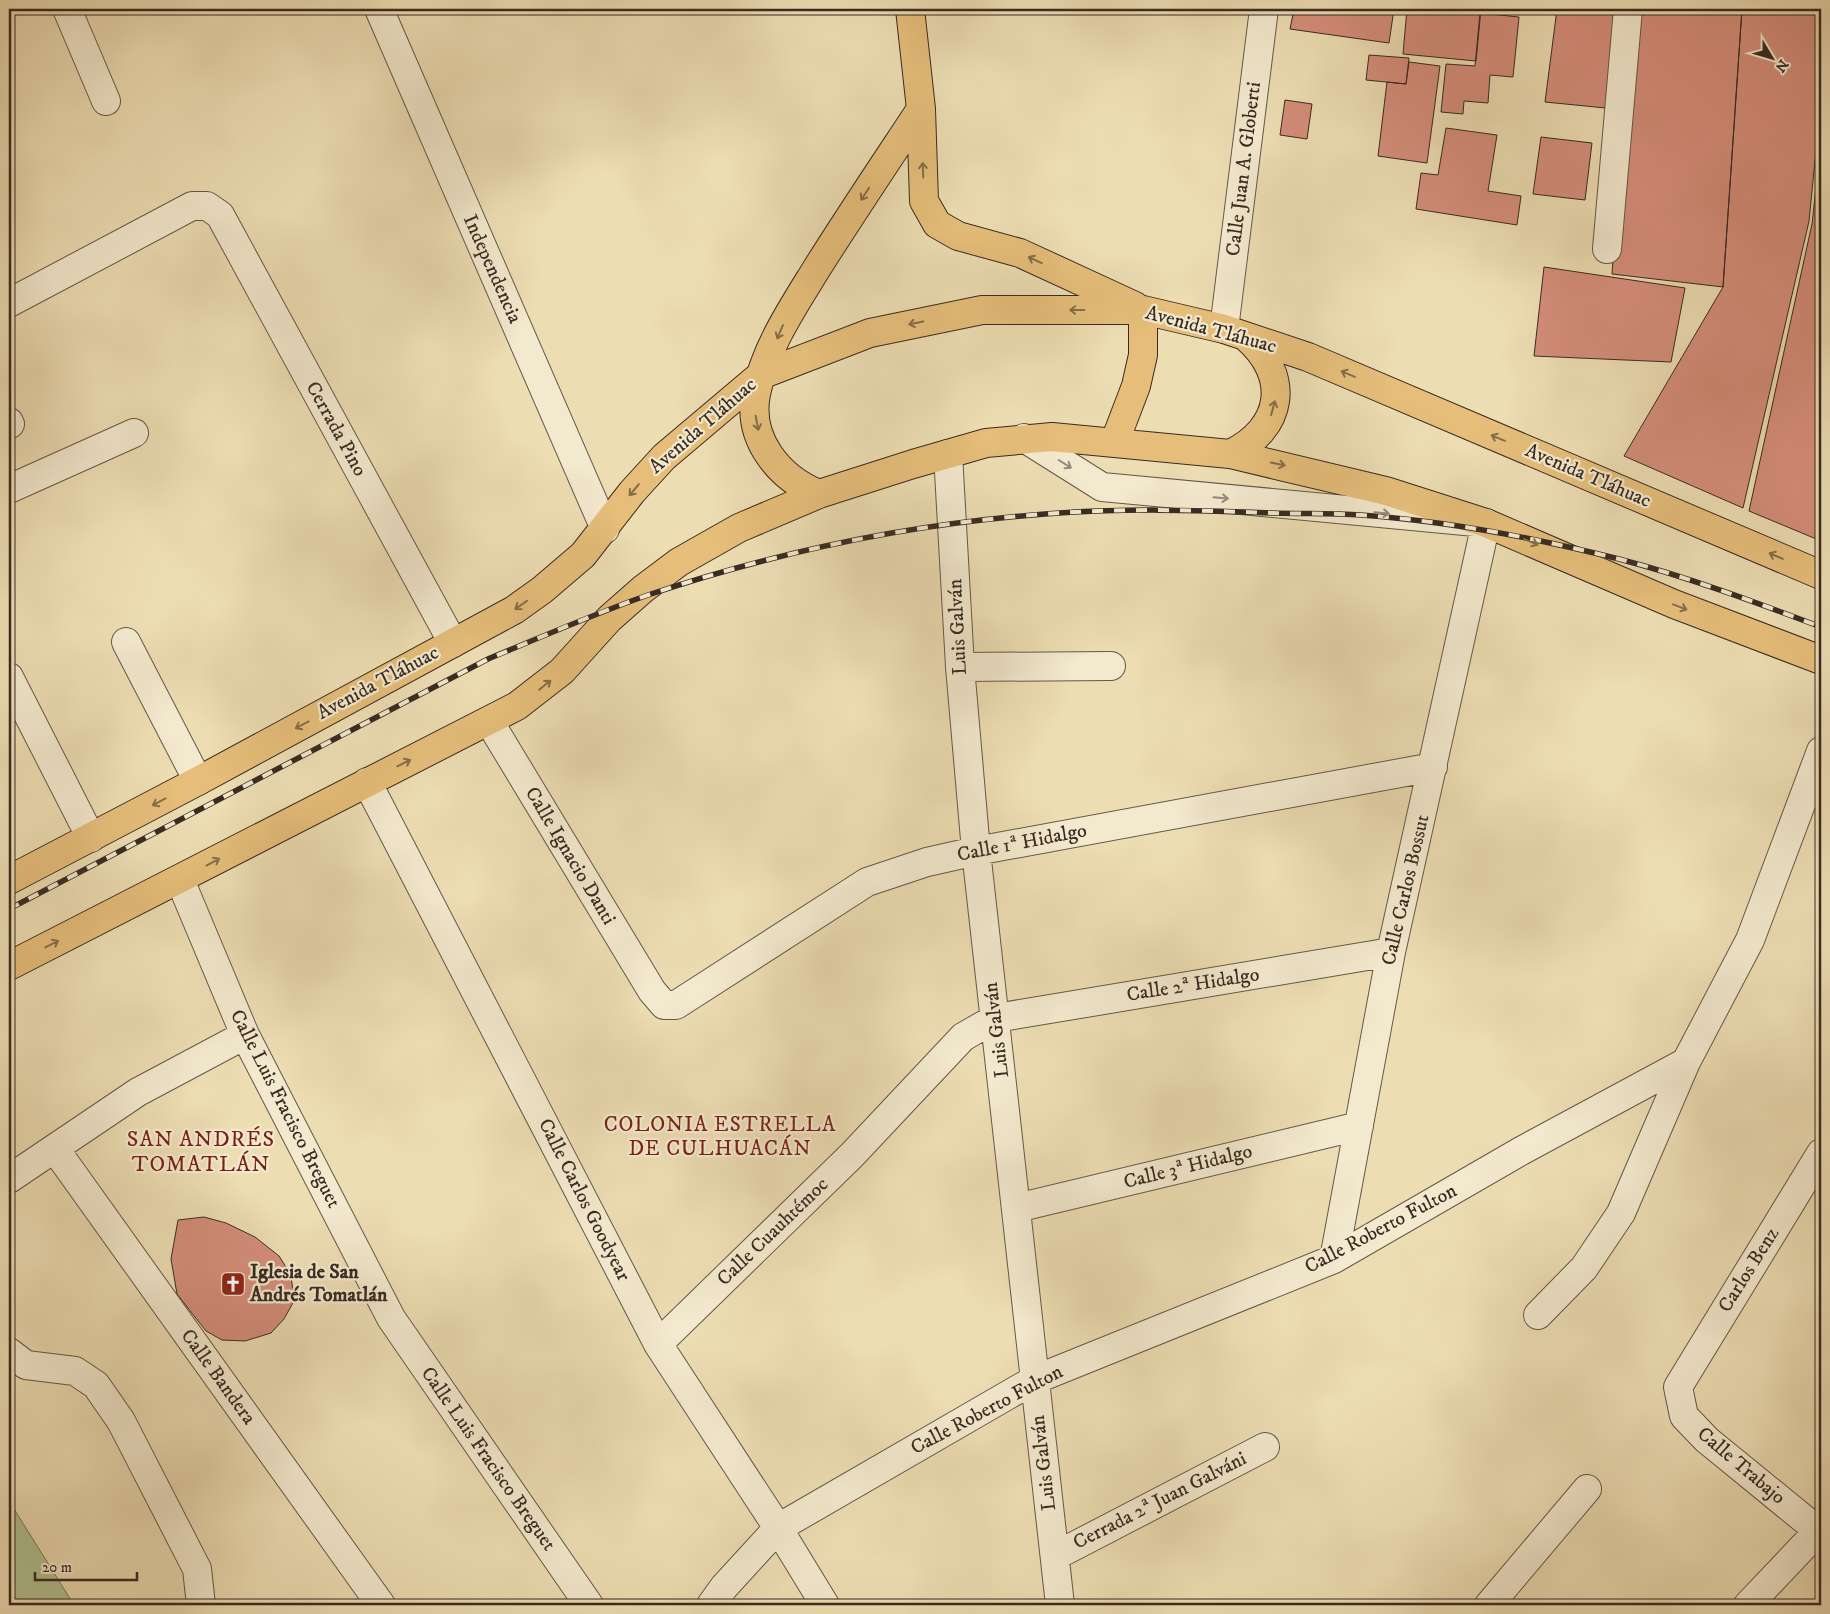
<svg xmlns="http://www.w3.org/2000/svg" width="1830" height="1614" viewBox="0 0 1830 1614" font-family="'IM FELL DW Pica',serif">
  <rect width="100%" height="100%" fill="#edddb3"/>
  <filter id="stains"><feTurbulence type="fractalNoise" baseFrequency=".004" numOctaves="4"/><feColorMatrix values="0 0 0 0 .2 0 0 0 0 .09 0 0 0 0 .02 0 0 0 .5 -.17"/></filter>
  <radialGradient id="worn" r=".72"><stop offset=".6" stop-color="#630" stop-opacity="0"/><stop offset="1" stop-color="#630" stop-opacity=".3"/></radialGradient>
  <path fill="#b2c291" stroke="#75765a" d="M 9,1501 L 74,1605 L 9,1605 Z"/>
  <path fill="#d58e7b" stroke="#382b23" d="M 1294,9 L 1394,9 L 1389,43 L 1290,29 Z
    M 1407,9 L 1481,9 L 1476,61 L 1403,54 Z
    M 1557,9 L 1623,9 L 1616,109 L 1545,102 Z
    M 1630,9 L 1742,9 L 1723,287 L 1612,274 Z
    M 1742,9 L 1821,9 L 1821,101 L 1809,221 L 1743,508 L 1624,456 L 1723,287 Z
    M 1480,13 L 1519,17 L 1513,77 L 1490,75 L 1488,103 L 1464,101 L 1463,114 L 1441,112 L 1446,64 L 1475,66 Z
    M 1369,55 L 1409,58 L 1406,84 L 1366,80 Z
    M 1409,62 L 1440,66 L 1427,163 L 1378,156 L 1387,82 L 1406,84 Z
    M 1285,100 L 1312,104 L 1307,139 L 1280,135 Z
    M 1446,128 L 1497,135 L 1488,191 L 1521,196 L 1517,225 L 1416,209 L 1421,173 L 1438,175 Z
    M 1541,137 L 1592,143 L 1585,200 L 1533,194 Z
    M 1821,142 L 1821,541 L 1749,511 L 1812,224 Z
    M 1544,267 L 1685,288 L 1671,362 L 1534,356 Z
    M 204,1217 L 226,1223 L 255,1237 L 279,1256 L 291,1275 L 294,1301 L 284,1319 L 271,1333 L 245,1341 L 222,1340 L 206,1331 L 177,1294 L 171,1259 L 178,1220 Z"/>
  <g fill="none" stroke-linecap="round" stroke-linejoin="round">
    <defs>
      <path id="minor" d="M 67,9 L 106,101
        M 379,9 L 605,529
        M 1607,249 L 1628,9
        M 9,303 L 192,206 L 207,206 L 220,215 L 453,643
        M 1224,329 L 1264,9
        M 9,422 L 10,424
        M 1024,438 L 1102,487 L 1486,523 L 1391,952 L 1334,1259
        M 948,454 L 960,667 L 976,851 L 1060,1605
        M 9,489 L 134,433
        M 126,642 L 198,781
        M 960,667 L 1111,666
        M 9,677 L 91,838
        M 489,721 L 652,991 L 664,1005 L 676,1005 L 867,882 L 927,862 L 976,851 L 1433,767
        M 367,782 L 658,1344 L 778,1528 L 825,1605
        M 180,880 L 245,1035 L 391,1318 L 589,1605
        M 55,1149 L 381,1605
        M 1821,1153 L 1678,1387 L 1684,1416 L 1707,1440 L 1821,1533
        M 9,1179 L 138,1092 L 245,1035
        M 1017,1208 L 1359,1126
        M 1538,1315 L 1584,1268 L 1621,1213 L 1686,1062 L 1750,940 L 1821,751
        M 658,1344 L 852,1155 L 963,1037 L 996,1018 L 1391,952
        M 9,1352 L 26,1365 L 75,1371 L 96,1385 L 121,1421 L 197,1569 L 201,1605
        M 1055,1556 L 1265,1447
        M 711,1605 L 724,1587 L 778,1528 L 1034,1380 L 1334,1259 L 1521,1151 L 1686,1062
        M 1489,1605 L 1587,1489
        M 1748,1605 L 1821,1528"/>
      <path id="major" d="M 910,9 L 921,109 L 924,201 L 937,224 L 958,236 L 1020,253 L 1135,306
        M 1115,441 L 1136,386 L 1143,355 L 1143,310
        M 1230,454 C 1284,428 1291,376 1246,337
        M 819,494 C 779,478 747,439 756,394 C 765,348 793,307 817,268 C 851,214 886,162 921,109
        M 9,880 L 198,781 L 514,610 L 542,590 L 583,555 L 632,492 L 664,457 L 761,375 L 870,333 L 982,310 L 1143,310 L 1224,329 L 1308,357 L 1821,575
        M 9,966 L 517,706 L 562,671 L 609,619 L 643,589 L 679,562 L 739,528 L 819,494 L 913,464 L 986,443 L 1052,437 L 1230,454 L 1386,491 L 1486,523 L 1674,604 L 1821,660"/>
    </defs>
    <use href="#minor" stroke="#655847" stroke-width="30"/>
    <use href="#major" stroke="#382b23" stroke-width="30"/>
    <use href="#minor" stroke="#f3e9ce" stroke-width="28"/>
    <use href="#major" stroke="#e6be7a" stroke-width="28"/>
    <defs>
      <path id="rail" d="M 9,909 L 488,659 C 541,637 594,614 648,595 C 776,552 910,524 1045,514 C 1121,508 1196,510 1272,513 C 1302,514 1332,513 1361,515 C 1448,521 1535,538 1619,559 C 1688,577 1755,602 1821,627"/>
    </defs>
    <use href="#rail" stroke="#382b23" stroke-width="5.5"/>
    <use href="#rail" stroke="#f3e9ce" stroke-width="4" stroke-dasharray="11" stroke-linecap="butt"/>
  </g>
  <defs><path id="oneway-shaft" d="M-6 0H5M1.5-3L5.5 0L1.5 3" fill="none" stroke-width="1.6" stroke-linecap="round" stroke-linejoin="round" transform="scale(1.25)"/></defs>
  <g stroke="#866d4a">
    <use href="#oneway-shaft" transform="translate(923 170) rotate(-92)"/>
    <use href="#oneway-shaft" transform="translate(865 194) rotate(123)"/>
    <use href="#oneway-shaft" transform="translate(1035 260) rotate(-155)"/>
    <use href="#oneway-shaft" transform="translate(1077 310) rotate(-180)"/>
    <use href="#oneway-shaft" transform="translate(916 323) rotate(168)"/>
    <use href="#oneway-shaft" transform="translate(780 332) rotate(113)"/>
    <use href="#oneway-shaft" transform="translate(1348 374) rotate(-157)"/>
    <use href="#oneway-shaft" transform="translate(1273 408) rotate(-75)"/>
    <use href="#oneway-shaft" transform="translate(757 423) rotate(79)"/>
    <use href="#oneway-shaft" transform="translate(1498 438) rotate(-157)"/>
    <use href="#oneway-shaft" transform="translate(1278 464) rotate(12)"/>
    <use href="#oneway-shaft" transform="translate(634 490) rotate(130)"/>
    <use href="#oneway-shaft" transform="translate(1531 542) rotate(23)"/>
    <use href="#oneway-shaft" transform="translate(1776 556) rotate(-157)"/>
    <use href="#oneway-shaft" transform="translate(521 605) rotate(145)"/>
    <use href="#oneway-shaft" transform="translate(1680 607) rotate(21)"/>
    <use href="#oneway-shaft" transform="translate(545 685) rotate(-39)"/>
    <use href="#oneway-shaft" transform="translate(302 725) rotate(152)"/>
    <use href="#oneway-shaft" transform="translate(404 763) rotate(-26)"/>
    <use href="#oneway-shaft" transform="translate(159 802) rotate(152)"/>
    <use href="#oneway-shaft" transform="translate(213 862) rotate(-28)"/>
    <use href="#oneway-shaft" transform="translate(52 944) rotate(-27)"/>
  </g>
  <g stroke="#968a78">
    <use href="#oneway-shaft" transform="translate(1065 464) rotate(32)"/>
    <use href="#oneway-shaft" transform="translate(1221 498) rotate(5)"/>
    <use href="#oneway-shaft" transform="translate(1382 513) rotate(5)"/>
  </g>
  <defs>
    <symbol id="church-square" viewBox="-11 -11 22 22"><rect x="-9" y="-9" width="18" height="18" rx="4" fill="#8f2418" stroke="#f3e9ce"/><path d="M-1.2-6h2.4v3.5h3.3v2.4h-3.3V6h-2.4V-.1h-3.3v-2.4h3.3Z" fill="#fff"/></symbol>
  </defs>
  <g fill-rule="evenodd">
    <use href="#church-square" x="219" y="1270" width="28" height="28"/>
  </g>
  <g text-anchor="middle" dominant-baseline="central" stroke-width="4.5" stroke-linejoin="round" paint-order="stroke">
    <g font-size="20" fill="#382b23" stroke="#f3e9ce">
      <text transform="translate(1244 169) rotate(-83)">Calle Juan A. Globerti</text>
      <text transform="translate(492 269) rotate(66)">Independencia</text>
      <text transform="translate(1211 330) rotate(15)">Avenida Tláhuac</text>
      <text transform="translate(703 426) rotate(-41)">Avenida Tláhuac</text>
      <text transform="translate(336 429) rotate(61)">Cerrada Pino</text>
      <text transform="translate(1588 476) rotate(23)">Avenida Tláhuac</text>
      <text transform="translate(958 627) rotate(-93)">Luis Galván</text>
      <text transform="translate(378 683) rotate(-28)">Avenida Tláhuac</text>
      <text transform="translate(1022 843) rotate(-11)">Calle 1ª Hidalgo</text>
      <text transform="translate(570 856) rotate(59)">Calle Ignacio Danti</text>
      <text transform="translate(1406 890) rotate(-77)">Calle Carlos Bossut</text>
      <text transform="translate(1193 985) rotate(-9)">Calle 2ª Hidalgo</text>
      <text transform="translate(997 1030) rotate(-97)">Luis Galván</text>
      <text transform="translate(285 1109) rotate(63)">Calle Luis Fracisco Breguet</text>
      <text transform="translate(1188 1167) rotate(-14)">Calle 3ª Hidalgo</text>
      <text transform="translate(584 1200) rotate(63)">Calle Carlos Goodyear</text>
      <text transform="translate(1381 1229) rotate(-28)">Calle Roberto Fulton</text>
      <text transform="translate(773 1232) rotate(-44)">Calle Cuauhtémoc</text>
      <text transform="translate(1749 1270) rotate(-58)">Carlos Benz</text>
      <text transform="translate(218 1377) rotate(54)">Calle Bandera</text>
      <text transform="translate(987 1410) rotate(-28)">Calle Roberto Fulton</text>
      <text transform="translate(488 1459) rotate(55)">Calle Luis Fracisco Breguet</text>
      <text transform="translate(1044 1463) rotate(-97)">Luis Galván</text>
      <text transform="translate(1741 1466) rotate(40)">Calle Trabajo</text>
      <text transform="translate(1160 1501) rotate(-27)">Cerrada 2ª Juan Galváni</text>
    </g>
    <g font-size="20" font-weight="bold" fill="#382b23" stroke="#f3e9ce" text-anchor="start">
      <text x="250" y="1272">Iglesia de San<tspan x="250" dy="23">Andrés Tomatlán</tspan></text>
    </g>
    <g font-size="21" letter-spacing="1" fill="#7a1f14" stroke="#f3e9ce">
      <text x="720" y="1125">COLONIA ESTRELLA<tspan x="720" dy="24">DE CULHUACÁN</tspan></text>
    </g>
    <g font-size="22" letter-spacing="1" fill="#7a1f14" stroke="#f3e9ce">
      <text x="201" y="1139">SAN ANDRÉS<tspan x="201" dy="25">TOMATLÁN</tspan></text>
    </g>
  </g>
  <rect width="1830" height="1614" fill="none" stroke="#edddb3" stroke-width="30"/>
  <rect x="10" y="10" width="1810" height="1594" fill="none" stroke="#382b23" stroke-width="2.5"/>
  <rect x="15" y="15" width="1800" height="1584" fill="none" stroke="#382b23"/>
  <g transform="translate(1772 58) rotate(128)" stroke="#f3e9ce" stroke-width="4" paint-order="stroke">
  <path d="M0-4L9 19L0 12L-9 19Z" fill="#382b23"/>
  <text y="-8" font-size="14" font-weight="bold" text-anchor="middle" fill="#382b23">N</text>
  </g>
  <path d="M35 1572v8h102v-8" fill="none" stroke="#382b23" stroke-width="2.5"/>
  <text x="42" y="1572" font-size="15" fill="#382b23" stroke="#f3e9ce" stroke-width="4" paint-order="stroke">20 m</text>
  <rect width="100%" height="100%" filter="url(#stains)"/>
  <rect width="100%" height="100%" fill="url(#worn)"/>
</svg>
